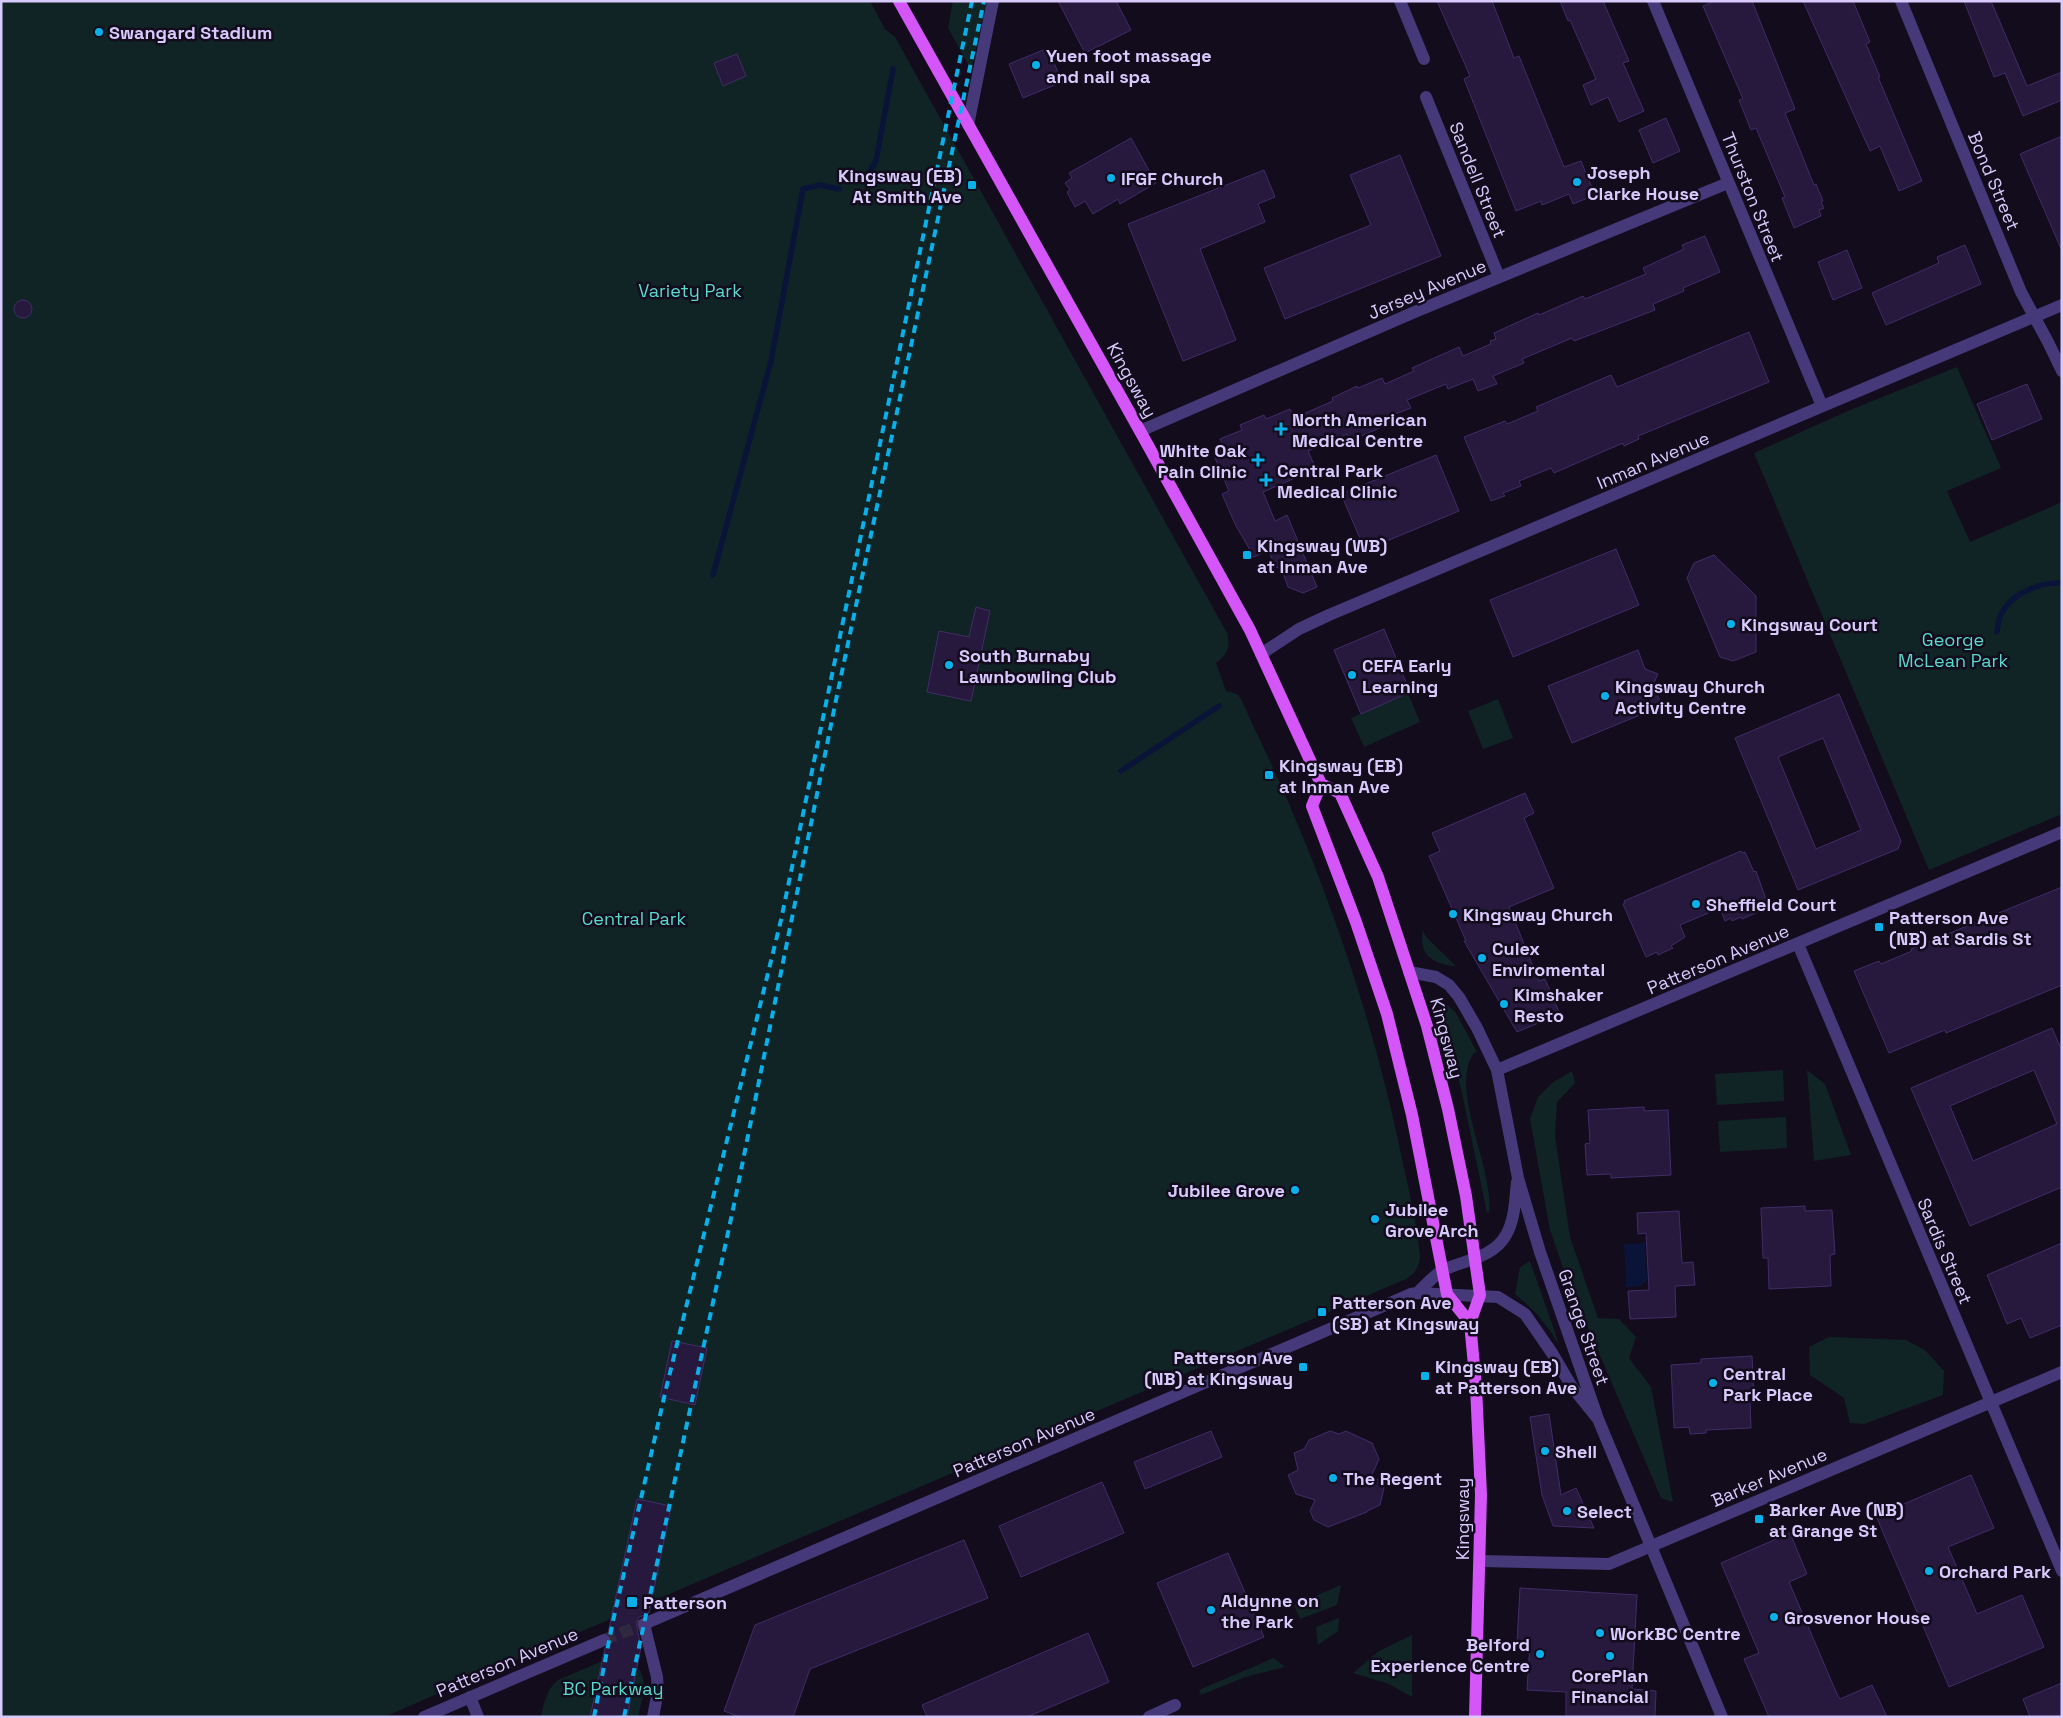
<svg xmlns="http://www.w3.org/2000/svg" width="2063" height="1718" viewBox="0 0 2063 1718" font-family="'Space Grotesk',sans-serif">
  <rect width="100%" height="100%" fill="#120c1d"/>
  <path fill="#102426" d="M 1,1 L 870,1 L 885,29 L 895,37 L 1227,633 C 1231,647 1227,655 1216,663 L 1226,691 L 1237,694 L 1241,699 C 1257,735 1275,770 1290,806 C 1337,916 1375,1031 1400,1149 C 1407,1184 1417,1221 1420,1257 C 1419,1267 1415,1274 1406,1279 L 578,1633 C 563,1646 546,1653 527,1655 L 384,1717 L 1,1717 Z
    M 953,1 L 987,1 L 972,67 L 969,66 L 948,28 Z
    M 1957,367 L 2001,468 L 1947,491 L 1970,542 L 2062,502 L 2062,814 L 1929,870 L 1754,453 L 1850,410 Z
    M 1408,693 L 1420,722 L 1364,747 L 1351,718 Z
    M 1498,699 L 1513,738 L 1483,749 L 1468,711 Z
    M 1423,931 L 1427,938 L 1456,966 C 1434,965 1418,955 1423,931 Z
    M 1439,997 L 1456,1013 L 1477,1052 L 1474,1053 C 1448,1088 1495,1170 1489,1213 L 1487,1213 L 1462,1093 L 1437,998 Z
    M 1783,1070 L 1784,1101 L 1717,1105 L 1715,1074 Z
    M 1807,1070 L 1825,1084 L 1851,1155 L 1814,1161 Z
    M 1572,1071 L 1575,1083 L 1557,1102 L 1555,1136 L 1570,1237 L 1598,1318 L 1619,1319 L 1636,1337 L 1629,1358 L 1651,1387 L 1673,1502 L 1661,1498 L 1566,1276 L 1550,1230 L 1530,1119 L 1538,1097 L 1552,1083 Z
    M 1786,1117 L 1787,1148 L 1720,1152 L 1718,1121 Z
    M 1530,1261 L 1558,1341 L 1557,1342 C 1546,1323 1532,1308 1515,1294 L 1520,1267 Z
    M 1829,1337 L 1906,1340 L 1925,1350 L 1944,1371 L 1943,1395 L 1864,1424 L 1850,1423 L 1844,1398 L 1810,1375 L 1809,1347 Z
    M 1341,1585 L 1337,1605 L 1300,1619 L 1294,1605 Z
    M 1339,1618 L 1338,1631 L 1318,1645 L 1316,1627 Z
    M 1412,1635 L 1412,1697 L 1389,1684 L 1353,1673 L 1379,1651 Z
    M 612,1657 C 619,1659 627,1661 634,1665 C 651,1675 641,1702 638,1717 L 541,1717 C 544,1702 547,1689 558,1680 Z
    M 1274,1658 L 1285,1667 L 1245,1677 L 1201,1695 L 1199,1690 Z"/>
  <path fill="#0a1438" d="M 1645,1243 L 1647,1280 L 1641,1286 L 1626,1287 L 1624,1244 Z"/>
  <g fill="none" stroke-linecap="round" stroke-linejoin="round">
    <path stroke="#0a1438" stroke-width="5.5" d="M 869,173 L 876,161 L 893,69
      M 713,575 L 771,361 L 803,189 L 820,185 L 839,189
      M 1997,632 C 1998,627 1998,621 2000,617 C 2009,594 2039,582 2062,583
      M 1121,771 L 1219,706"/>
  </g>
  <path fill="#26193d" stroke="#412c68" fill-rule="evenodd" d="M 1058,1 L 1116,1 L 1131,30 L 1085,53 Z
    M 1437,1 L 1492,1 L 1514,58 L 1519,56 L 1564,167 L 1581,161 L 1595,195 L 1573,204 L 1569,194 L 1542,205 L 1541,201 L 1516,211 L 1464,79 L 1470,76 Z
    M 1560,1 L 1603,1 L 1629,61 L 1623,63 L 1644,111 L 1619,122 L 1608,97 L 1591,105 L 1583,85 L 1596,79 L 1570,20 L 1568,21 Z
    M 1714,1 L 1752,1 L 1795,109 L 1785,113 L 1814,185 L 1816,184 L 1823,201 L 1821,202 L 1824,208 L 1819,210 L 1821,216 L 1794,228 L 1782,198 L 1785,197 L 1756,128 L 1751,130 L 1739,100 L 1743,99 L 1703,6 Z
    M 1803,1 L 1853,1 L 1870,42 L 1866,44 L 1880,77 L 1878,77 L 1922,181 L 1899,191 L 1880,146 L 1870,151 Z
    M 1964,1 L 1991,1 L 2027,86 L 2062,72 L 2062,100 L 2023,116 L 2005,73 L 1994,77 Z
    M 1048,48 L 1062,82 L 1023,98 L 1009,64 Z
    M 737,54 L 746,76 L 723,86 L 714,63 Z
    M 1666,118 L 1680,151 L 1653,163 L 1639,130 Z
    M 2062,136 L 2062,251 L 2020,154 Z
    M 1131,138 L 1156,183 L 1120,204 L 1118,199 L 1093,214 L 1085,201 L 1075,207 L 1067,192 L 1070,190 L 1065,183 L 1072,178 L 1069,173 Z
    M 1400,155 L 1441,256 L 1285,319 L 1264,268 L 1371,225 L 1350,175 Z
    M 1264,170 L 1275,197 L 1258,204 L 1265,222 L 1200,249 L 1236,340 L 1183,361 L 1128,224 Z
    M 1705,236 L 1720,272 L 1683,288 L 1684,291 L 1653,304 L 1655,310 L 1574,341 L 1572,338 L 1522,359 L 1524,363 L 1493,376 L 1497,384 L 1478,391 L 1473,379 L 1448,389 L 1446,384 L 1407,400 L 1411,408 L 1390,416 L 1393,422 L 1350,441 L 1347,434 L 1308,451 L 1316,469 L 1263,492 L 1275,521 L 1287,515 L 1317,587 L 1303,593 L 1288,587 L 1283,573 L 1278,567 L 1277,568 L 1268,551 L 1254,557 L 1235,524 L 1222,494 L 1229,491 L 1213,453 L 1224,449 L 1220,439 L 1242,430 L 1240,425 L 1264,415 L 1266,419 L 1290,409 L 1294,418 L 1333,401 L 1332,398 L 1357,386 L 1358,388 L 1382,378 L 1385,384 L 1414,371 L 1412,368 L 1459,347 L 1463,356 L 1491,344 L 1490,341 L 1496,339 L 1494,333 L 1538,313 L 1539,315 L 1583,296 L 1585,299 L 1646,274 L 1643,268 L 1684,249 L 1682,245 Z
    M 1965,245 L 1981,284 L 1886,325 L 1872,293 L 1939,263 L 1937,257 Z
    M 1847,250 L 1862,288 L 1833,300 L 1818,262 Z
    M14 309a9 9 0 1 1 18 0a9 9 0 1 1-18 0Z
    M 1749,332 L 1769,382 L 1638,436 L 1639,439 L 1624,446 L 1623,443 L 1554,473 L 1551,468 L 1519,481 L 1521,486 L 1503,493 L 1505,496 L 1491,501 L 1464,437 L 1505,421 L 1507,424 L 1538,411 L 1536,407 L 1611,375 L 1617,387 Z
    M 2027,384 L 2042,419 L 1992,440 L 1977,404 Z
    M 1436,455 L 1459,511 L 1365,550 L 1341,494 Z
    M 1616,549 L 1639,605 L 1513,657 L 1490,600 Z
    M 1714,555 L 1756,596 L 1756,652 L 1733,661 L 1720,657 L 1687,578 L 1694,563 Z
    M 976,607 L 990,611 L 971,701 L 927,692 L 939,631 L 969,637 Z
    M 1384,629 L 1410,692 L 1361,714 L 1334,650 Z
    M 1638,650 L 1645,669 L 1658,674 L 1653,685 L 1662,706 L 1572,743 L 1548,686 Z
    M 1839,694 L 1901,841 L 1898,849 L 1798,890 L 1735,738 ZM 1823,738 L 1861,830 L 1816,849 L 1778,757 Z
    M 1525,793 L 1534,813 L 1524,818 L 1554,888 L 1509,907 L 1539,981 L 1545,979 L 1560,1014 L 1517,1032 L 1464,941 L 1466,941 L 1429,856 L 1440,851 L 1432,833 Z
    M 1741,851 L 1742,853 L 1745,852 L 1754,872 L 1756,871 L 1768,905 L 1757,910 L 1758,912 L 1742,919 L 1741,917 L 1732,921 L 1731,918 L 1725,921 L 1720,908 L 1680,925 L 1685,937 L 1671,946 L 1673,948 L 1658,955 L 1657,952 L 1646,957 L 1623,904 L 1625,903 L 1624,901 Z
    M 2062,887 L 2062,985 L 1946,1033 L 1945,1030 L 1889,1053 L 1854,971 L 1879,961 L 1881,964 L 1912,951 L 1911,949 Z
    M 2052,1028 L 2062,1051 L 2062,1187 L 1970,1226 L 1911,1088 ZM 2034,1070 L 2057,1124 L 1973,1161 L 1950,1106 Z
    M 1644,1107 L 1644,1111 L 1668,1110 L 1671,1175 L 1611,1178 L 1611,1174 L 1587,1175 L 1585,1144 L 1590,1143 L 1588,1110 Z
    M 1805,1206 L 1805,1211 L 1832,1210 L 1835,1254 L 1830,1255 L 1831,1286 L 1769,1289 L 1768,1258 L 1763,1258 L 1761,1208 Z
    M 1679,1211 L 1682,1263 L 1693,1262 L 1695,1285 L 1675,1286 L 1676,1317 L 1630,1319 L 1628,1291 L 1649,1290 L 1646,1233 L 1638,1234 L 1637,1213 Z
    M 2062,1243 L 2062,1325 L 2030,1338 L 2021,1318 L 2007,1324 L 1987,1275 Z
    M 672,1341 L 707,1348 L 695,1405 L 660,1397 Z
    M 1752,1356 L 1754,1400 L 1750,1400 L 1751,1428 L 1706,1430 L 1706,1433 L 1690,1434 L 1689,1427 L 1674,1428 L 1671,1365 L 1701,1363 L 1701,1359 Z
    M 1549,1414 L 1561,1495 L 1576,1488 L 1594,1528 L 1553,1526 L 1542,1495 L 1530,1417 Z
    M 1211,1431 L 1222,1457 L 1145,1489 L 1134,1462 Z
    M 1330,1431 L 1339,1434 L 1346,1431 L 1372,1443 L 1379,1459 L 1371,1477 L 1381,1481 L 1384,1488 L 1380,1505 L 1367,1511 L 1367,1512 L 1328,1527 L 1314,1520 L 1310,1511 L 1315,1500 L 1296,1494 L 1288,1475 L 1298,1470 L 1294,1453 L 1304,1449 L 1309,1440 Z
    M 1971,1475 L 1994,1528 L 1948,1547 L 1977,1614 L 2022,1595 L 2044,1647 L 1949,1687 L 1876,1516 Z
    M 1102,1482 L 1124,1533 L 1021,1577 L 999,1526 Z
    M 637,1499 L 671,1506 L 669,1517 L 649,1613 L 638,1618 L 636,1623 L 641,1647 L 627,1717 L 590,1717 L 605,1648 L 612,1641 L 611,1636 L 608,1633 Z
    M 1790,1533 L 1807,1574 L 1789,1582 L 1837,1694 L 1840,1699 L 1872,1685 L 1887,1717 L 1769,1717 L 1744,1659 L 1759,1653 L 1721,1563 Z
    M 964,1540 L 988,1598 L 810,1669 L 793,1717 L 740,1717 L 724,1711 L 755,1625 Z
    M 1228,1553 L 1264,1637 L 1193,1667 L 1157,1583 Z
    M 1520,1588 L 1637,1595 L 1632,1689 L 1656,1691 L 1655,1717 L 1566,1717 L 1566,1692 L 1527,1690 L 1530,1644 L 1517,1643 Z
    M 1088,1633 L 1109,1682 L 1027,1717 L 927,1717 L 922,1705 Z
    M 2062,1683 L 2062,1717 L 2030,1717 L 2023,1699 Z"/>
  <g fill="none" stroke-linecap="round" stroke-linejoin="round">
    <path stroke="#30283f" stroke-width="12" stroke-dasharray="12 6" stroke-linecap="butt" d="M 604,1640 L 644,1624"/>
    <path stroke="#46397a" stroke-width="12" d="M 1400,1 L 1424,59
      M 1653,1 L 1822,406
      M 1901,1 L 2021,292 L 2048,342 L 2062,371
      M 1426,97 L 1499,277
      M 1140,431 L 1417,311 L 1728,183
      M 1261,654 L 1299,629 L 1329,615 L 2062,305
      M 1798,944 L 2062,1571
      M 1480,1561 L 1609,1564 L 2062,1372
      M 470,1697 L 478,1717
      M 1149,1717 L 1175,1705"/>
    <path stroke="#46397a" stroke-width="12" d="M 968,125 L 993,1
      M 1409,972 L 1436,977 L 1449,985 L 1459,997 L 1477,1028 L 1497,1070 L 1518,1178 L 1540,1252 L 1598,1419 L 1722,1717
      M 1497,1070 L 2062,832
      M 1417,1293 C 1425,1286 1434,1275 1443,1270 C 1465,1260 1493,1258 1506,1235 C 1515,1220 1515,1199 1517,1182
      M 424,1717 L 604,1640
      M 653,1717 L 658,1691 L 657,1677 L 644,1624 L 1411,1294 L 1417,1293 L 1498,1297 L 1525,1314 L 1552,1353 L 1572,1387 L 1598,1419"/>
    <path stroke="#d556f8" stroke-width="12" d="M 899,1 L 1140,431 L 1250,630 L 1321,784 L 1340,793 L 1378,877 L 1427,1026 L 1448,1109 L 1466,1196 L 1480,1295 L 1470,1323 L 1476,1387 L 1481,1495 L 1475,1717
      M 1321,784 L 1312,806 L 1356,922 L 1387,1014 L 1412,1115 L 1447,1294 L 1470,1323"/>
    <path stroke="#0ab0e9" stroke-width="4" stroke-dasharray="8 6" stroke-linecap="butt" d="M 594,1717 L 613,1621 L 666,1389 L 781,920 L 972,1
      M 624,1717 L 735,1200 L 836,700 L 984,1"/>
  </g>
  <g fill="#0ab0e9" stroke="#120c1d" stroke-width="2">
    <circle cx="99" cy="32" r="5"/>
    <circle cx="1036" cy="65" r="5"/>
    <circle cx="1111" cy="178" r="5"/>
    <circle cx="1577" cy="182" r="5"/>
    <rect x="967" y="180" width="10" height="10" rx="2.5"/>
    <path d="M1278.5 421.5h5v5h5v5h-5v5h-5v-5h-5v-5h5z"/>
    <path d="M1255.5 452.5h5v5h5v5h-5v5h-5v-5h-5v-5h5z"/>
    <path d="M1263.5 472.5h5v5h5v5h-5v5h-5v-5h-5v-5h5z"/>
    <rect x="1242" y="550" width="10" height="10" rx="2.5"/>
    <circle cx="1731" cy="624" r="5"/>
    <circle cx="949" cy="665" r="5"/>
    <circle cx="1352" cy="675" r="5"/>
    <circle cx="1605" cy="696" r="5"/>
    <rect x="1264" y="770" width="10" height="10" rx="2.5"/>
    <circle cx="1696" cy="904" r="5"/>
    <circle cx="1453" cy="914" r="5"/>
    <rect x="1874" y="922" width="10" height="10" rx="2.5"/>
    <circle cx="1482" cy="958" r="5"/>
    <circle cx="1504" cy="1004" r="5"/>
    <circle cx="1295" cy="1190" r="5"/>
    <circle cx="1375" cy="1219" r="5"/>
    <rect x="1317" y="1307" width="10" height="10" rx="2.5"/>
    <rect x="1298" y="1362" width="10" height="10" rx="2.5"/>
    <rect x="1420" y="1371" width="10" height="10" rx="2.5"/>
    <circle cx="1713" cy="1383" r="5"/>
    <circle cx="1545" cy="1451" r="5"/>
    <circle cx="1333" cy="1478" r="5"/>
    <circle cx="1567" cy="1511" r="5"/>
    <rect x="1754" y="1514" width="10" height="10" rx="2.5"/>
    <circle cx="1929" cy="1571" r="5"/>
    <rect x="626" y="1596" width="12" height="12" rx="2.5"/>
    <circle cx="1211" cy="1610" r="5"/>
    <circle cx="1774" cy="1617" r="5"/>
    <circle cx="1600" cy="1633" r="5"/>
    <circle cx="1540" cy="1654" r="5"/>
    <circle cx="1610" cy="1656" r="5"/>
  </g>
  <g text-anchor="middle" dominant-baseline="central" stroke-width="5" stroke-linejoin="round" paint-order="stroke">
    <g font-size="18" font-weight="bold" fill="#d8cafd" stroke="#120c1d" text-anchor="start">
      <text x="109" y="32">Swangard Stadium</text>
      <text x="1046" y="55">Yuen foot massage<tspan x="1046" dy="21">and nail spa</tspan></text>
      <text x="1587" y="172">Joseph<tspan x="1587" dy="21">Clarke House</tspan></text>
      <text x="962" y="175" text-anchor="end">Kingsway (EB)<tspan x="962" dy="21">At Smith Ave</tspan></text>
      <text x="1121" y="178">IFGF Church</text>
      <text x="1292" y="419">North American<tspan x="1292" dy="21">Medical Centre</tspan></text>
      <text x="1247" y="450" text-anchor="end">White Oak<tspan x="1247" dy="21">Pain Clinic</tspan></text>
      <text x="1277" y="470">Central Park<tspan x="1277" dy="21">Medical Clinic</tspan></text>
      <text x="1257" y="545">Kingsway (WB)<tspan x="1257" dy="21">at Inman Ave</tspan></text>
      <text x="1741" y="624">Kingsway Court</text>
      <text x="959" y="655">South Burnaby<tspan x="959" dy="21">Lawnbowling Club</tspan></text>
      <text x="1362" y="665">CEFA Early<tspan x="1362" dy="21">Learning</tspan></text>
      <text x="1615" y="686">Kingsway Church<tspan x="1615" dy="21">Activity Centre</tspan></text>
      <text x="1279" y="765">Kingsway (EB)<tspan x="1279" dy="21">at Inman Ave</tspan></text>
      <text x="1706" y="904">Sheffield Court</text>
      <text x="1463" y="914">Kingsway Church</text>
      <text x="1889" y="917">Patterson Ave<tspan x="1889" dy="21">(NB) at Sardis St</tspan></text>
      <text x="1492" y="948">Culex<tspan x="1492" dy="21">Enviromental</tspan></text>
      <text x="1514" y="994">Kimshaker<tspan x="1514" dy="21">Resto</tspan></text>
      <text x="1285" y="1190" text-anchor="end">Jubilee Grove</text>
      <text x="1385" y="1209">Jubilee<tspan x="1385" dy="21">Grove Arch</tspan></text>
      <text x="1332" y="1302">Patterson Ave<tspan x="1332" dy="21">(SB) at Kingsway</tspan></text>
      <text x="1293" y="1357" text-anchor="end">Patterson Ave<tspan x="1293" dy="21">(NB) at Kingsway</tspan></text>
      <text x="1435" y="1366">Kingsway (EB)<tspan x="1435" dy="21">at Patterson Ave</tspan></text>
      <text x="1723" y="1373">Central<tspan x="1723" dy="21">Park Place</tspan></text>
      <text x="1555" y="1451">Shell</text>
      <text x="1343" y="1478">The Regent</text>
      <text x="1769" y="1509">Barker Ave (NB)<tspan x="1769" dy="21">at Grange St</tspan></text>
      <text x="1577" y="1511">Select</text>
      <text x="1939" y="1571">Orchard Park</text>
      <text x="1221" y="1600">Aldynne on<tspan x="1221" dy="21">the Park</tspan></text>
      <text x="643" y="1602">Patterson</text>
      <text x="1784" y="1617">Grosvenor House</text>
      <text x="1610" y="1633">WorkBC Centre</text>
      <text x="1530" y="1644" text-anchor="end">Belford<tspan x="1530" dy="21">Experience Centre</tspan></text>
      <text x="1610" y="1675" text-anchor="middle">CorePlan<tspan x="1610" dy="21">Financial</tspan></text>
    </g>
    <g font-size="18" fill="#d8cafd" stroke="#120c1d">
      <text transform="translate(1478 180) rotate(68)">Sandell Street</text>
      <text transform="translate(1994 181) rotate(67)">Bond Street</text>
      <text transform="translate(1753 197) rotate(68)">Thurston Street</text>
      <text transform="translate(1427 289) rotate(-23)">Jersey Avenue</text>
      <text transform="translate(1132 380) rotate(61)">Kingsway</text>
      <text transform="translate(1653 460) rotate(-23)">Inman Avenue</text>
      <text transform="translate(1718 959) rotate(-23)">Patterson Avenue</text>
      <text transform="translate(1447 1038) rotate(75)">Kingsway</text>
      <text transform="translate(1945 1251) rotate(67)">Sardis Street</text>
      <text transform="translate(1584 1327) rotate(71)">Grange Street</text>
      <text transform="translate(1024 1442) rotate(-23)">Patterson Avenue</text>
      <text transform="translate(1769 1477) rotate(-23)">Barker Avenue</text>
      <text transform="translate(1462 1519) rotate(-90)">Kingsway</text>
      <text transform="translate(507 1662) rotate(-23)">Patterson Avenue</text>
    </g>
    <g font-size="18" fill="#5ad9cd" stroke="#120c1d">
      <text x="690" y="290">Variety Park</text>
      <text x="1953" y="639">George<tspan x="1953" dy="21">McLean Park</tspan></text>
      <text x="634" y="918">Central Park</text>
      <text x="613" y="1688">BC Parkway</text>
    </g>
  </g>
  <rect width="2063" height="1718" fill="none" stroke="#d8cafd" stroke-width="5"/>
</svg>
